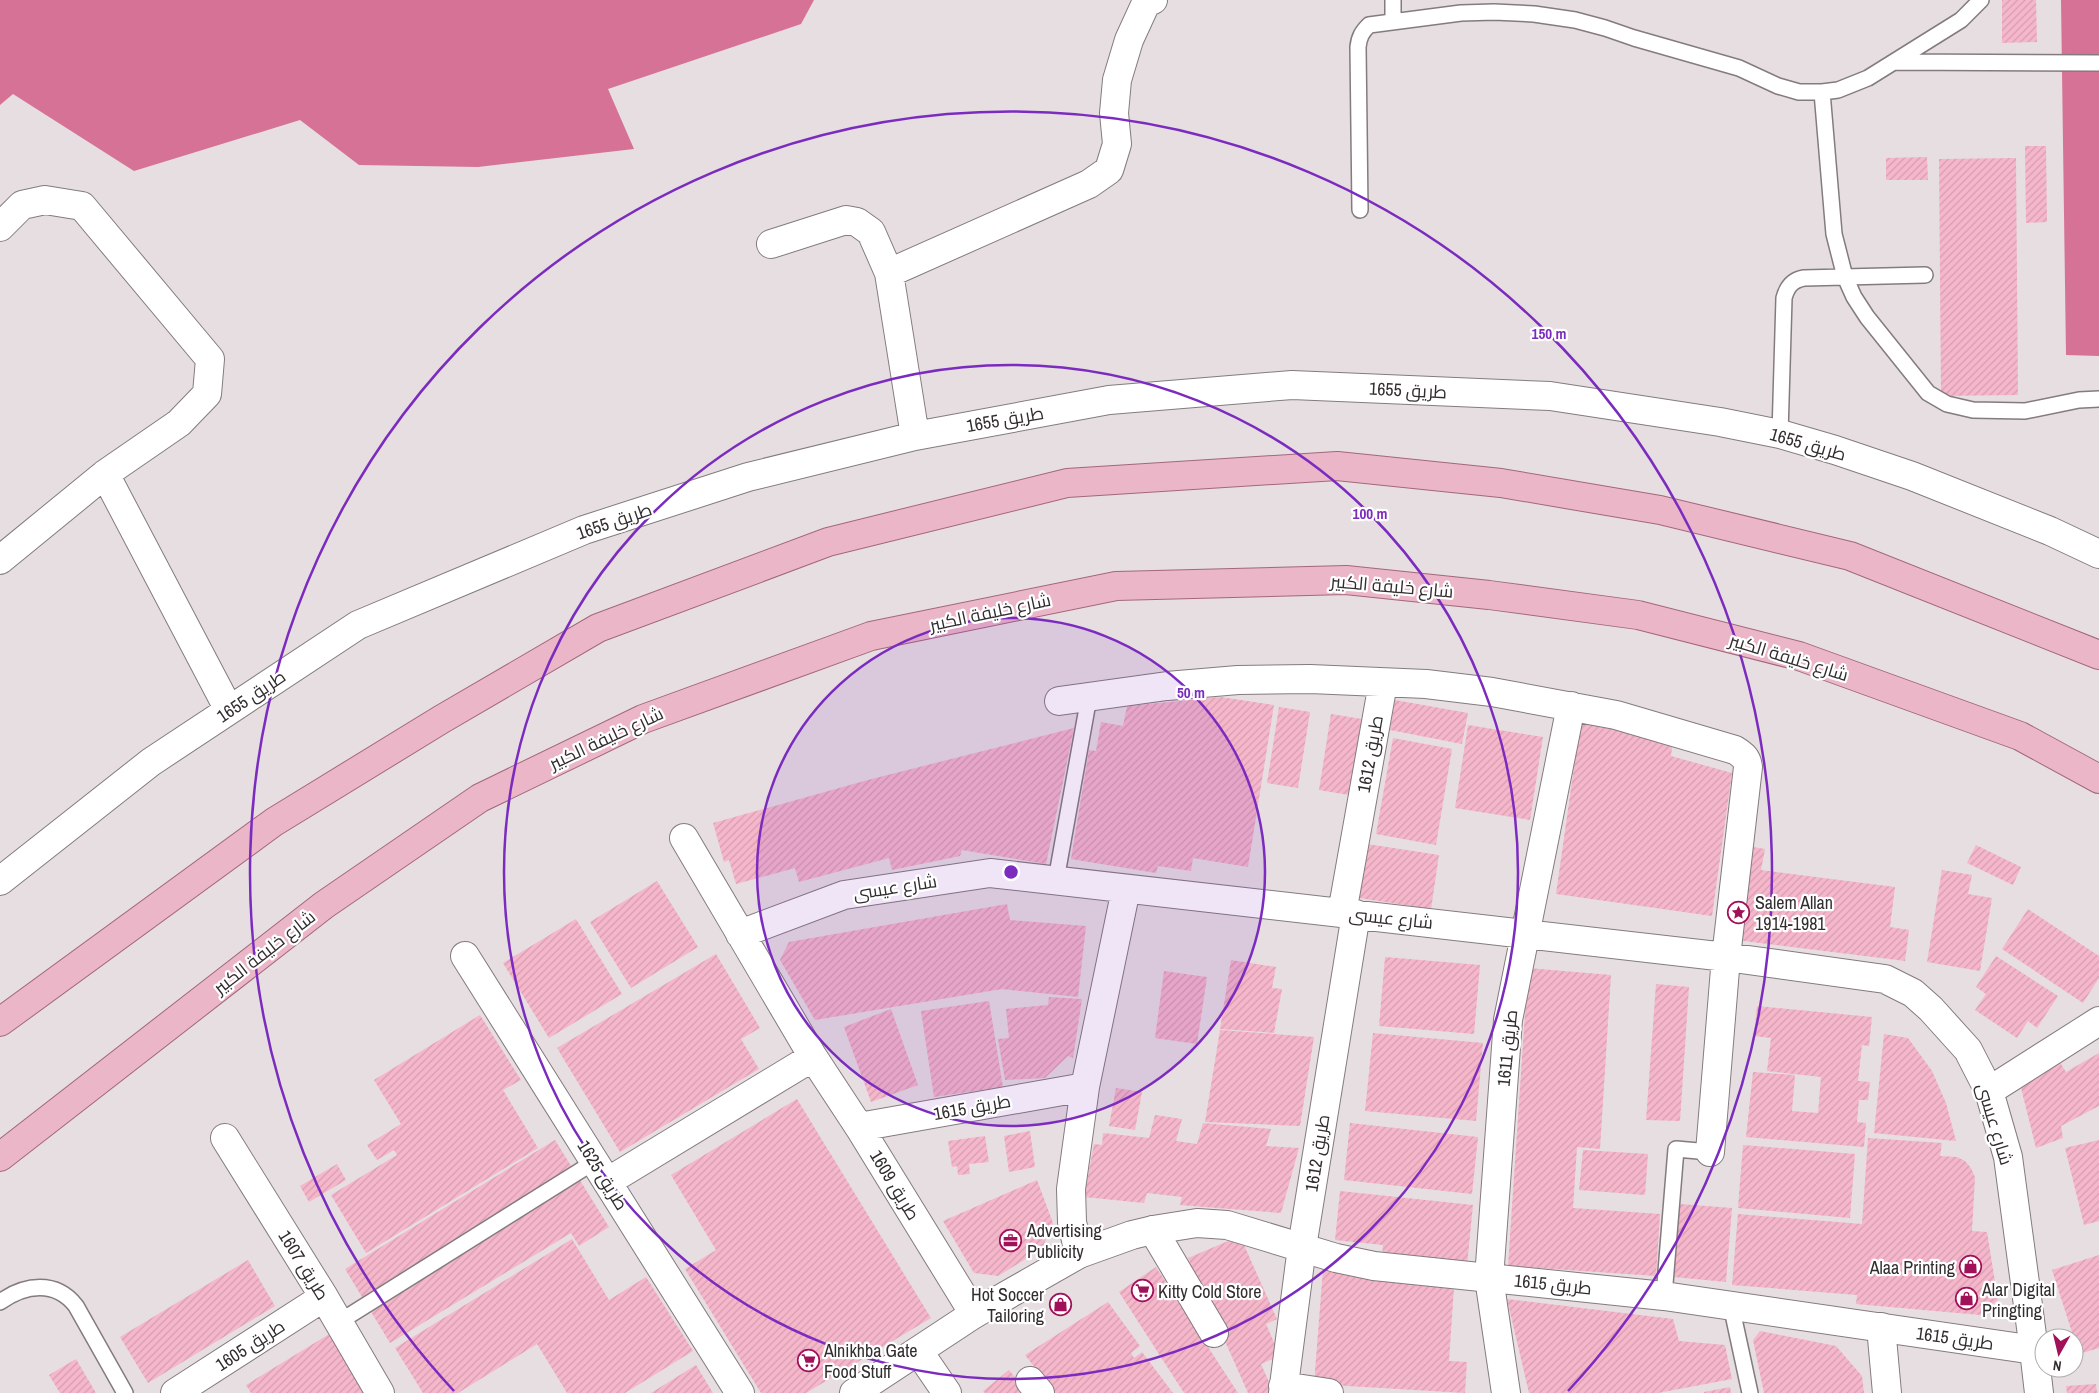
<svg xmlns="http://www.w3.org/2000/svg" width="2099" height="1393" viewBox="0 0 2099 1393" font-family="'Archivo Narrow',Cairo,sans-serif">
  <defs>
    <pattern id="building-hatch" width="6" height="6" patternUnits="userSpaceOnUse" patternTransform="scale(1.25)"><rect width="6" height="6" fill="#f6b7cb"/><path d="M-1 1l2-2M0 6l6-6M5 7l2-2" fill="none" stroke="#d39eaf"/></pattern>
  </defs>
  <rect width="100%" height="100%" fill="#e7dee1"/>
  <path fill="#d57296" d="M 0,0 L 814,0 L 801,24 L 608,89 L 634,149 L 478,167 L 359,165 L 300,120 L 134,171 L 13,94 L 0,105 Z
    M 2061,0 L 2099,0 L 2099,356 L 2066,355 Z"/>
  <path fill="url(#building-hatch)" d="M 2002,0 L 2036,0 L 2037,42 L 2002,43 Z
    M 2025,146 L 2046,146 L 2047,222 L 2026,223 Z
    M 1927,157 L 1928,180 L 1886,180 L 1886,158 Z
    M 2016,158 L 2018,395 L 1941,396 L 1939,159 Z
    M 1221,697 L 1274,705 L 1248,867 L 1193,858 L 1191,871 L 1158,866 L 1156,873 L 1071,859 L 1089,750 L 1096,751 L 1101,722 L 1123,726 L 1127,706 Z
    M 1395,700 L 1468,713 L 1462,744 L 1390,730 Z
    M 1279,707 L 1310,712 L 1298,788 L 1267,783 Z
    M 1331,714 L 1362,719 L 1349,795 L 1319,790 Z
    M 1581,718 L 1672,747 L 1671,756 L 1732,773 L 1712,916 L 1556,894 Z
    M 1468,725 L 1543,737 L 1530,820 L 1455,808 Z
    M 1074,728 L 1046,864 L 962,850 L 960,856 L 892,870 L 889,858 L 799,882 L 795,868 L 736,884 L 729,860 L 724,862 L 713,823 L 868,780 Z
    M 1393,738 L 1452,749 L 1436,845 L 1376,834 Z
    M 1367,844 L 1439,855 L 1431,909 L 1359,898 Z
    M 1976,845 L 2021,867 L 2013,885 L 1967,863 Z
    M 1747,846 L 1765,849 L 1761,870 L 1895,887 L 1890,927 L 1909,930 L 1905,961 L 1736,940 Z
    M 1942,870 L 1972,875 L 1968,894 L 1992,898 L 1980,971 L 1927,962 Z
    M 657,881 L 698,947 L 631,988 L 590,922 Z
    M 1007,904 L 1010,920 L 1086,926 L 1078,997 L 1002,989 L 815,1020 L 780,960 L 789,942 Z
    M 2028,909 L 2099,956 L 2099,978 L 2083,1003 L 2002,949 Z
    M 576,919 L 622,994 L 549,1038 L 503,963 Z
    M 716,954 L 760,1028 L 741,1039 L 759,1069 L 620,1152 L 557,1048 Z
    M 1996,956 L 2058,996 L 2037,1028 L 2028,1021 L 2017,1038 L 1975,1010 L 1986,994 L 1976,987 Z
    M 1385,957 L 1480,965 L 1474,1034 L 1379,1026 Z
    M 1231,960 L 1276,967 L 1272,988 L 1282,989 L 1274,1033 L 1220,1029 Z
    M 1528,968 L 1611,975 L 1600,1149 L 1577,1147 L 1573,1208 L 1660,1214 L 1656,1276 L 1508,1266 Z
    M 1164,971 L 1207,977 L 1197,1044 L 1155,1038 Z
    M 1656,984 L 1689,987 L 1680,1121 L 1646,1120 Z
    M 1049,997 L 1082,999 L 1073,1058 L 1068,1056 L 1045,1078 L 1005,1080 L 998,1039 L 1009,1038 L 1006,1009 L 1048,1005 Z
    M 989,1001 L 1003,1087 L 934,1097 L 921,1011 Z
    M 1757,1006 L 1872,1017 L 1869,1046 L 1862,1045 L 1858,1081 L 1870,1082 L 1868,1100 L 1859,1100 L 1857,1122 L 1866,1123 L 1864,1147 L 1746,1137 L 1753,1072 L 1795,1075 L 1792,1111 L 1818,1113 L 1821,1077 L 1767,1071 L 1771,1038 L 1754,1036 Z
    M 891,1009 L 918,1085 L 871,1102 L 844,1027 Z
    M 480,1015 L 521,1080 L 503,1090 L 538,1148 L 366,1253 L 331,1195 L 397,1155 L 394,1150 L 377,1160 L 367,1145 L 401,1124 L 374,1080 Z
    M 1220,1030 L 1314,1037 L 1300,1126 L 1205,1122 Z
    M 1373,1033 L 1483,1043 L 1476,1121 L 1365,1111 Z
    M 1884,1034 L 1908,1038 L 1932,1071 L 1946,1103 L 1956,1141 L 1874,1133 Z
    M 2099,1053 L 2099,1106 L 2061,1126 L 2063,1138 L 2036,1148 L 2020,1084 L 2059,1061 L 2066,1072 Z
    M 1116,1088 L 1142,1092 L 1135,1130 L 1109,1126 Z
    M 797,1099 L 931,1318 L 806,1393 L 761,1393 L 685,1269 L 716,1250 L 671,1175 Z
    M 1155,1115 L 1182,1119 L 1176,1141 L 1197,1144 L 1203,1123 L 1271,1129 L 1266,1146 L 1299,1148 L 1281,1213 L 1180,1205 L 1182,1197 L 1147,1193 L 1144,1203 L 1084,1197 L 1094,1144 L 1102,1145 L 1103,1133 L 1149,1138 Z
    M 1350,1123 L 1478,1137 L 1472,1194 L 1344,1180 Z
    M 1030,1131 L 1035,1167 L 1009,1172 L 1004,1136 Z
    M 985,1136 L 989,1162 L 969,1164 L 970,1174 L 958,1175 L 957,1166 L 952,1167 L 948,1141 Z
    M 1868,1138 L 1942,1143 L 1940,1156 L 1957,1157 L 1965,1161 L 1971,1168 L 1975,1177 L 1972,1231 L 1987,1232 L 1998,1300 L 1980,1315 L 1856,1304 L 1857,1295 L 1732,1285 L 1738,1214 L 1862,1224 Z
    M 555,1140 L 609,1227 L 579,1246 L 571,1233 L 390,1343 L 345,1269 Z
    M 2099,1140 L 2099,1221 L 2084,1225 L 2065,1148 Z
    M 1743,1145 L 1855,1154 L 1850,1218 L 1738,1208 Z
    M 1583,1150 L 1648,1154 L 1645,1195 L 1579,1190 Z
    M 337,1164 L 346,1180 L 309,1202 L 300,1186 Z
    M 1037,1180 L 1053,1223 L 1042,1249 L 998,1276 L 974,1273 L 943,1221 Z
    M 1340,1191 L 1473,1205 L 1467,1266 L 1382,1257 L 1383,1245 L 1335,1240 Z
    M 1680,1204 L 1732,1208 L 1726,1282 L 1674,1277 Z
    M 1240,1236 L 1277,1319 L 1266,1324 L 1280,1356 L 1261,1364 L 1273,1391 L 1268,1393 L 1248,1393 L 1188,1258 Z
    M 572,1239 L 609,1300 L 646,1277 L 693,1351 L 625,1393 L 567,1393 L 537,1344 L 458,1393 L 423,1393 L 395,1348 Z
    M 2099,1255 L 2099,1348 L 2079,1354 L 2052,1270 Z
    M 248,1260 L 275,1306 L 148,1383 L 120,1337 Z
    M 1156,1267 L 1238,1393 L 1184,1393 L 1119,1292 Z
    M 1323,1269 L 1413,1284 L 1454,1287 L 1449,1361 L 1467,1362 L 1465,1393 L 1314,1384 Z
    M 1507,1299 L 1673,1319 L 1679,1341 L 1725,1345 L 1732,1379 L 1658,1393 L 1529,1393 Z
    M 1108,1302 L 1140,1346 L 1131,1353 L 1134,1358 L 1142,1352 L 1173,1393 L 1055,1393 L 1025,1355 Z
    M 1760,1331 L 1836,1346 L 1862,1376 L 1864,1393 L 1764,1393 L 1753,1340 Z
    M 331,1333 L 368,1393 L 251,1393 L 246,1385 Z
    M 76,1359 L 96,1393 L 60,1393 L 49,1375 Z
    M 696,1365 L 713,1393 L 651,1393 Z
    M 1009,1370 L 1026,1391 L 1024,1393 L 985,1393 L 983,1391 Z
    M 2096,1384 L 2097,1393 L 2067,1393 L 2066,1386 Z
    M 1730,1387 L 1731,1393 L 1704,1393 L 1704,1392 Z"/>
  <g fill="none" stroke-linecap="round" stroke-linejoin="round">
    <defs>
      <path id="service" d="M 1393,0 L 1393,21
        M 1895,62 L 2099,63
        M 1822,92 L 1834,234 L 1845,277 L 1854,297 L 1867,317 L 1928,393 L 1947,404 L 1973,410 L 2025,411 L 2079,400 L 2099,399
        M 1360,210 L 1358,47 C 1359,37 1362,32 1369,25 L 1461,13 L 1494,12 L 1534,14 L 1575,20 L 1605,28 L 1634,38 L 1739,68 L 1778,86 L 1799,92 L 1822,92 L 1838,90 L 1868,78 L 1961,20 L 1981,0
        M 1780,434 L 1784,298 C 1787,287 1792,280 1804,278 L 1925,275
        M 1056,880 L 1089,697
        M 1664,1296 L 1676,1149 L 1710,1152
        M 0,1302 C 25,1284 56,1280 76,1306 L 125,1393
        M 1731,1305 L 1750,1393
        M 339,1322 L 594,1162"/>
      <path id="minor" d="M 0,227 L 22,205 L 45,200 L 82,206 L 210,359 L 207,394 L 179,423 L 105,474 L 0,560
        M 771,244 L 846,220 L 857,222 L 871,232 L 889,273 L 915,436
        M 889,273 L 1089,184 L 1109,170 L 1117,144 L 1114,113 L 1117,80 L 1129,40 L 1146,3 L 1153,0
        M 105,474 L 229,710
        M 1059,701 L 1167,686 L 1238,680 L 1310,679 L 1426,684 L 1492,692 L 1616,715 L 1735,750 C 1743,755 1747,758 1748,767 L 1726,957 L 1710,1152
        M 684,838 L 813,1057 L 859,1127 L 974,1314
        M 0,881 L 151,762 L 358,625 L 584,530 L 748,477 L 915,436 L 1109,400 L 1292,385 L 1550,396 L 1720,422 L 1780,434 L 1835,450 L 1912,476 L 2050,531 L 2099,554
        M 1342,913 L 1383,683
        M 740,934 L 844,895 L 990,873 L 1726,957 L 1885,979 L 1913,993 L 1931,1009 L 1968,1050 L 1989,1091 L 2008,1157 L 2034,1350
        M 465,956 L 740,1393
        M 1989,1091 L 2099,1021
        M 859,1127 L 1085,1087
        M 225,1138 L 324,1297 L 380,1393
        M 607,1182 L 813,1057
        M 1153,1230 L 1214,1333
        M 1079,1254 L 1072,1222 L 1071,1189 L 1085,1087 L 1126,889
        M 1881,1327 L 1887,1393
        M 919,1352 L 947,1393
        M 1030,1381 L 1040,1393
        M 1283,1386 L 1329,1393
        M 175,1393 L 324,1297
        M 1283,1393 L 1302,1247 L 1356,914
        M 1506,1393 L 1489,1278 L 1508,1020 L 1571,706"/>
      <path id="tertiary" d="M 854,1393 L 974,1314 L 1079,1254 L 1132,1235 L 1153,1230 L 1197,1223 L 1227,1225 L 1336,1258 L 1374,1266 L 1664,1296 L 2034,1350 L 2039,1393"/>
      <path id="primary" d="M 0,1022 L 274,822 L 442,719 L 598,628 L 828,542 L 1067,483 L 1337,466 L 1501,483 L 1660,510 L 1850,556 L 2099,655
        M 0,1157 L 324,905 L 480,798 L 643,719 L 871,636 L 1116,586 L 1346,580 L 1489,595 L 1638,615 L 1799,656 L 2020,736 L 2099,779"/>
    </defs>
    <use href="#service" stroke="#847b7e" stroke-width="18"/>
    <use href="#minor" stroke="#847b7e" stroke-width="30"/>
    <use href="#tertiary" stroke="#847b7e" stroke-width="30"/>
    <use href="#primary" stroke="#a2677c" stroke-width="30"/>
    <use href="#service" stroke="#fff" stroke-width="15"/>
    <use href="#minor" stroke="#fff" stroke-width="28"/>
    <use href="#tertiary" stroke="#fff" stroke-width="28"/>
    <use href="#primary" stroke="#ecb6c9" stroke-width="28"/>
  </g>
  <circle cx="1011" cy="872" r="254" fill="#7b2cbf" fill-opacity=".12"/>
  <g fill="none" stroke="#7b2cbf" stroke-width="2.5">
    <circle cx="1011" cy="872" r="254"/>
    <circle cx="1011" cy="872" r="507"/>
    <path d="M454 1391A761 761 0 1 1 1568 1391"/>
  </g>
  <defs>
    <symbol id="sight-ring" viewBox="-11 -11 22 22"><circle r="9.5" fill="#fff" stroke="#a01159" stroke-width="1.5"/><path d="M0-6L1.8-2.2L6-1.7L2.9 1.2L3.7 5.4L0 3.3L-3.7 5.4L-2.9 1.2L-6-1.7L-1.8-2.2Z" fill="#a01159"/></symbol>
    <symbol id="office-ring" viewBox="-11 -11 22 22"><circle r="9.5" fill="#fff" stroke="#a01159" stroke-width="1.5"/><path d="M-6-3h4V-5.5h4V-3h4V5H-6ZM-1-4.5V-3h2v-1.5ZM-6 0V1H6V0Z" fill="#a01159"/></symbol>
    <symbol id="shop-ring" viewBox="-11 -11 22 22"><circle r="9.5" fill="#fff" stroke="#a01159" stroke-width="1.5"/><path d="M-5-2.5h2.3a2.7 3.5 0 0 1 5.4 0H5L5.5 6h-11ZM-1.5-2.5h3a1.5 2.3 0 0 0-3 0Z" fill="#a01159"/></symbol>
    <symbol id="supermarket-ring" viewBox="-11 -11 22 22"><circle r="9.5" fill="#fff" stroke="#a01159" stroke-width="1.5"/><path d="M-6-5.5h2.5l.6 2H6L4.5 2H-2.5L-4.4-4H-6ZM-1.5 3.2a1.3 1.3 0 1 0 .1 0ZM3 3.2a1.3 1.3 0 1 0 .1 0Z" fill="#a01159"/></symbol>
  </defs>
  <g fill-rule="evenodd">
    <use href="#sight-ring" x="1726" y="900" width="25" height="25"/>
    <use href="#office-ring" x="998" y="1228" width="25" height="25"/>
    <use href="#shop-ring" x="1958" y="1254" width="25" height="25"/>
    <use href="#supermarket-ring" x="1130" y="1278" width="25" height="25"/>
    <use href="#shop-ring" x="1954" y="1286" width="25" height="25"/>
    <use href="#shop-ring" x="1048" y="1292" width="25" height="25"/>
    <use href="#supermarket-ring" x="796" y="1348" width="25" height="25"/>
  </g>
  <g text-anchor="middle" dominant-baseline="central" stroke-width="4.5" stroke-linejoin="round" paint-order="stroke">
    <g font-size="18" fill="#322e2f" stroke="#fff">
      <text transform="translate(1408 390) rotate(3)">طريق 1655</text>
      <text transform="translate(1005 419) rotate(-10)">طريق 1655</text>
      <text transform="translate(1808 444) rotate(16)">طريق 1655</text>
      <text transform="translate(614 521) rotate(-19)">طريق 1655</text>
      <text transform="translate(1392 586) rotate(5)">شارع خليفة الكبير</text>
      <text transform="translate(990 612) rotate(-12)">شارع خليفة الكبير</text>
      <text transform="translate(1789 657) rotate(17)">شارع خليفة الكبير</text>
      <text transform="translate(251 696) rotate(-34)">طريق 1655</text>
      <text transform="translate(606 738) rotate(-25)">شارع خليفة الكبير</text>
      <text transform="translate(1370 754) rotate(-80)">طريق 1612</text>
      <text transform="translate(895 887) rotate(-9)">شارع عيسى</text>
      <text transform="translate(1391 918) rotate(6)">شارع عيسى</text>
      <text transform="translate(264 952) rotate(-38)">شارع خليفة الكبير</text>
      <text transform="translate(1507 1048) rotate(-84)">طريق 1611</text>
      <text transform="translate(972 1107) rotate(-10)">طريق 1615</text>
      <text transform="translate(1995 1124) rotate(73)">شارع عيسى</text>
      <text transform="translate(1317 1153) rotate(-81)">طريق 1612</text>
      <text transform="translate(603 1175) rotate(58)">طريق 1625</text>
      <text transform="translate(895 1185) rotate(59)">طريق 1609</text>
      <text transform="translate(304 1265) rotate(58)">طريق 1607</text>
      <text transform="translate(1553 1284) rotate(6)">طريق 1615</text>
      <text transform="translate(1955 1338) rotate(8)">طريق 1615</text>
      <text transform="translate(250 1345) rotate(-33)">طريق 1605</text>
    </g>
    <g font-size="18" fill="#322e2f" stroke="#fff" text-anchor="start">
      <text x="1755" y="902">Salem Allan<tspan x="1755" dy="21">1914-1981</tspan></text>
      <text x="1027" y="1230">Advertising<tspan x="1027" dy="21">Publicity</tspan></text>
      <text x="1955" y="1267" text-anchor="end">Alaa Printing</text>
      <text x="1982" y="1289">Alar Digital<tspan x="1982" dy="21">Pringting</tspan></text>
      <text x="1158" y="1291">Kitty Cold Store</text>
      <text x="1044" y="1294" text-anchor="end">Hot Soccer<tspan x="1044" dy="21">Tailoring</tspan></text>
      <text x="824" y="1350">Alnikhba Gate<tspan x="824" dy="21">Food Stuff</tspan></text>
    </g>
  </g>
  <circle cx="1011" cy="872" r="8" fill="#7b2cbf" stroke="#fff" stroke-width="2.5"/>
  <g font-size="15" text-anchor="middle" font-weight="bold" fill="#7b2cbf" stroke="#fff" stroke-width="4.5" stroke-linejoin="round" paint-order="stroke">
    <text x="1549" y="339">150 m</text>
    <text x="1370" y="519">100 m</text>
    <text x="1191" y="698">50 m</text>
  </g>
  <g transform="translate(2059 1353) rotate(188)"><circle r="24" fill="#ffffff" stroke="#adabac"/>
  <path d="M0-4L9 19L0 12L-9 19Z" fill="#a01159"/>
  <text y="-8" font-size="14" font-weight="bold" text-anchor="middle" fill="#322e2f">N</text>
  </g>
</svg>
